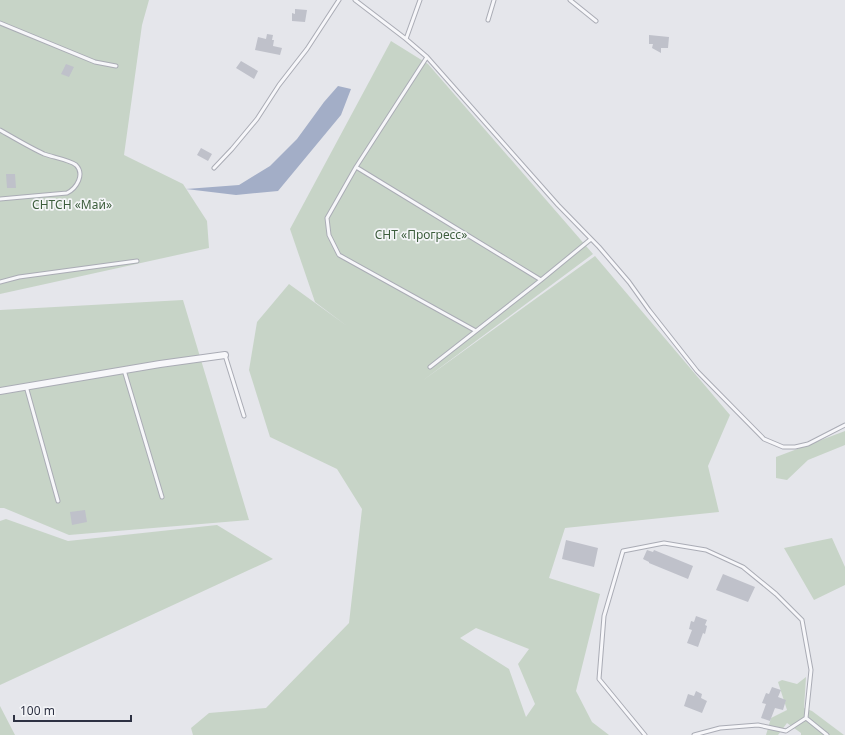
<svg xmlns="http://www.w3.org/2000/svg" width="845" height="735" viewBox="0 0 845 735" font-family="'Noto Sans',sans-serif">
  <rect width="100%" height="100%" fill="#e5e6eb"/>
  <path fill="#c7d4c7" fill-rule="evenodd" d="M 0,0 L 149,0 L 142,25 L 124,155 L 183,184 L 207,221 L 209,248 L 0,294 Z
    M 391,41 L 428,64 L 593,254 L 422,381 L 595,256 L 730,415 L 708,466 L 719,512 L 565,528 L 549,578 L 600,594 L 576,691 L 592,722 L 609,735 L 193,735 L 191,728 L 209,713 L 266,708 L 349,623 L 362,509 L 337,469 L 270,437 L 249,370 L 257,322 L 289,284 L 347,326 L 315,302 L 290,229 ZM 476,628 L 529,649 L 518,664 L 535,704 L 526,717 L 509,669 L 460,638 Z
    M 183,300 L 249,520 L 69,535 L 4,508 L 0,508 L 0,310 Z
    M 845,431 L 845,445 L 808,460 L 787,480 L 776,478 L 776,457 Z
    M 6,519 L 68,541 L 217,525 L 273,559 L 0,685 L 0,521 Z
    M 832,538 L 845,567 L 845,585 L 814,600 L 784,548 Z
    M 806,677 L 804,708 L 812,711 L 844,735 L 801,735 L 801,733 L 787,723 L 778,735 L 766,735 L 771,718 L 787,710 L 778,682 L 782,680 L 797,684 Z
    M 0,706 L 15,735 L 0,735 Z"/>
  <path fill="#a3aec7" d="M 338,86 L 351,89 L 341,115 L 278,191 L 236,195 L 186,189 L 239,185 L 270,166 L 297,139 L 324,102 Z"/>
  <path fill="#bfc1ca" d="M 295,9 L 307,10 L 305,22 L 292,21 L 292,13 L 295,14 Z
    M 267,34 L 273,35 L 272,40 L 274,40 L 273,46 L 282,48 L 280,55 L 255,50 L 258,37 L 266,39 Z
    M 649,35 L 669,37 L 668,48 L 661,48 L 661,53 L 652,48 L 653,44 L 649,44 Z
    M 241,61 L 258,71 L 254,79 L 236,68 Z
    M 66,64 L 74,67 L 69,77 L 61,74 Z
    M 201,148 L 212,154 L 208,161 L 197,155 Z
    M 6,174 L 15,174 L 16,188 L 7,188 Z
    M 85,510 L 87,522 L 72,525 L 70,512 Z
    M 566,540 L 598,548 L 594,567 L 562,559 Z
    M 647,550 L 653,552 L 654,550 L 693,566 L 688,579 L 649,563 L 649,562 L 643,559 Z
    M 723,574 L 755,587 L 748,602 L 716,590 Z
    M 696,616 L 707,620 L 705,625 L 707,626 L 705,634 L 703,633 L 698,647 L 687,643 L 692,630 L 689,629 L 691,621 L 694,622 Z
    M 772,687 L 781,690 L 778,697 L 786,700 L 783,710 L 775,708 L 770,721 L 761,718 L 766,704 L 762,703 L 766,693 L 769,694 Z
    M 696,691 L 702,694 L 701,698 L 707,701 L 702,713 L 684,706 L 688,694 L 694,696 Z"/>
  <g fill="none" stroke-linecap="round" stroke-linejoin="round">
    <defs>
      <path id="lane" d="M 355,0 L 406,39
        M 420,0 L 406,39 L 427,57 L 558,205 L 599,247 L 629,282 L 649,310 L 697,371 L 764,439 L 783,447 L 795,447 L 808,444 L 845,425
        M 570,0 L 596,21
        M 488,20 L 494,0
        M 0,23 L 95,62 L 116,66
        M 427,57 L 356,167 L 327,218 L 329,235 L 339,255 L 476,331 L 541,280 L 591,239
        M 0,130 C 14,138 29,147 44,154 C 52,157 70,160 76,165 C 85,174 77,188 67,193 L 0,199
        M 356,167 L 541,280
        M 214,168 L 232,149 L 257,119 L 279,85 L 307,49 L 339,0
        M 0,282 L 19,277 L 137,261
        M 225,355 L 244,416
        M 430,367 L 476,331
        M 124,370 L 162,497
        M 26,386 L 58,501
        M 806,718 L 827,735
        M 645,735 L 599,679 L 604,616 L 623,551 L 664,543 L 706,550 L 743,567 L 776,594 L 802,620 L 811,670 L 806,718
        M 694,735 L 720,728 L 758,725 L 786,731 L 806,718"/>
      <path id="street" d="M 0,391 L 160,364 L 225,355"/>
    </defs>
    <use href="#lane" stroke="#aaacb5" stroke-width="5"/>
    <use href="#street" stroke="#aaacb5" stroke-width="8"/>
    <use href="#lane" stroke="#f7f7fa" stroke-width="3"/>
    <use href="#street" stroke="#f7f7fa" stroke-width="6"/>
  </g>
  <g text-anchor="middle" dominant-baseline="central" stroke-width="3.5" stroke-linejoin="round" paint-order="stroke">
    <g font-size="12" fill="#3c5d3c" stroke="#f4f5f8">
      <text x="72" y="204">СНТСН «Май»</text>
      <text x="421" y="234">СНТ «Прогресс»</text>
    </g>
  </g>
  <path d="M14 715v6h117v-6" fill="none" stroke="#2d3142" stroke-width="2"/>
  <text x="20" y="715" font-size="12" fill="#2d3142" stroke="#f4f5f8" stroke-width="3" paint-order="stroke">100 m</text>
</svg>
